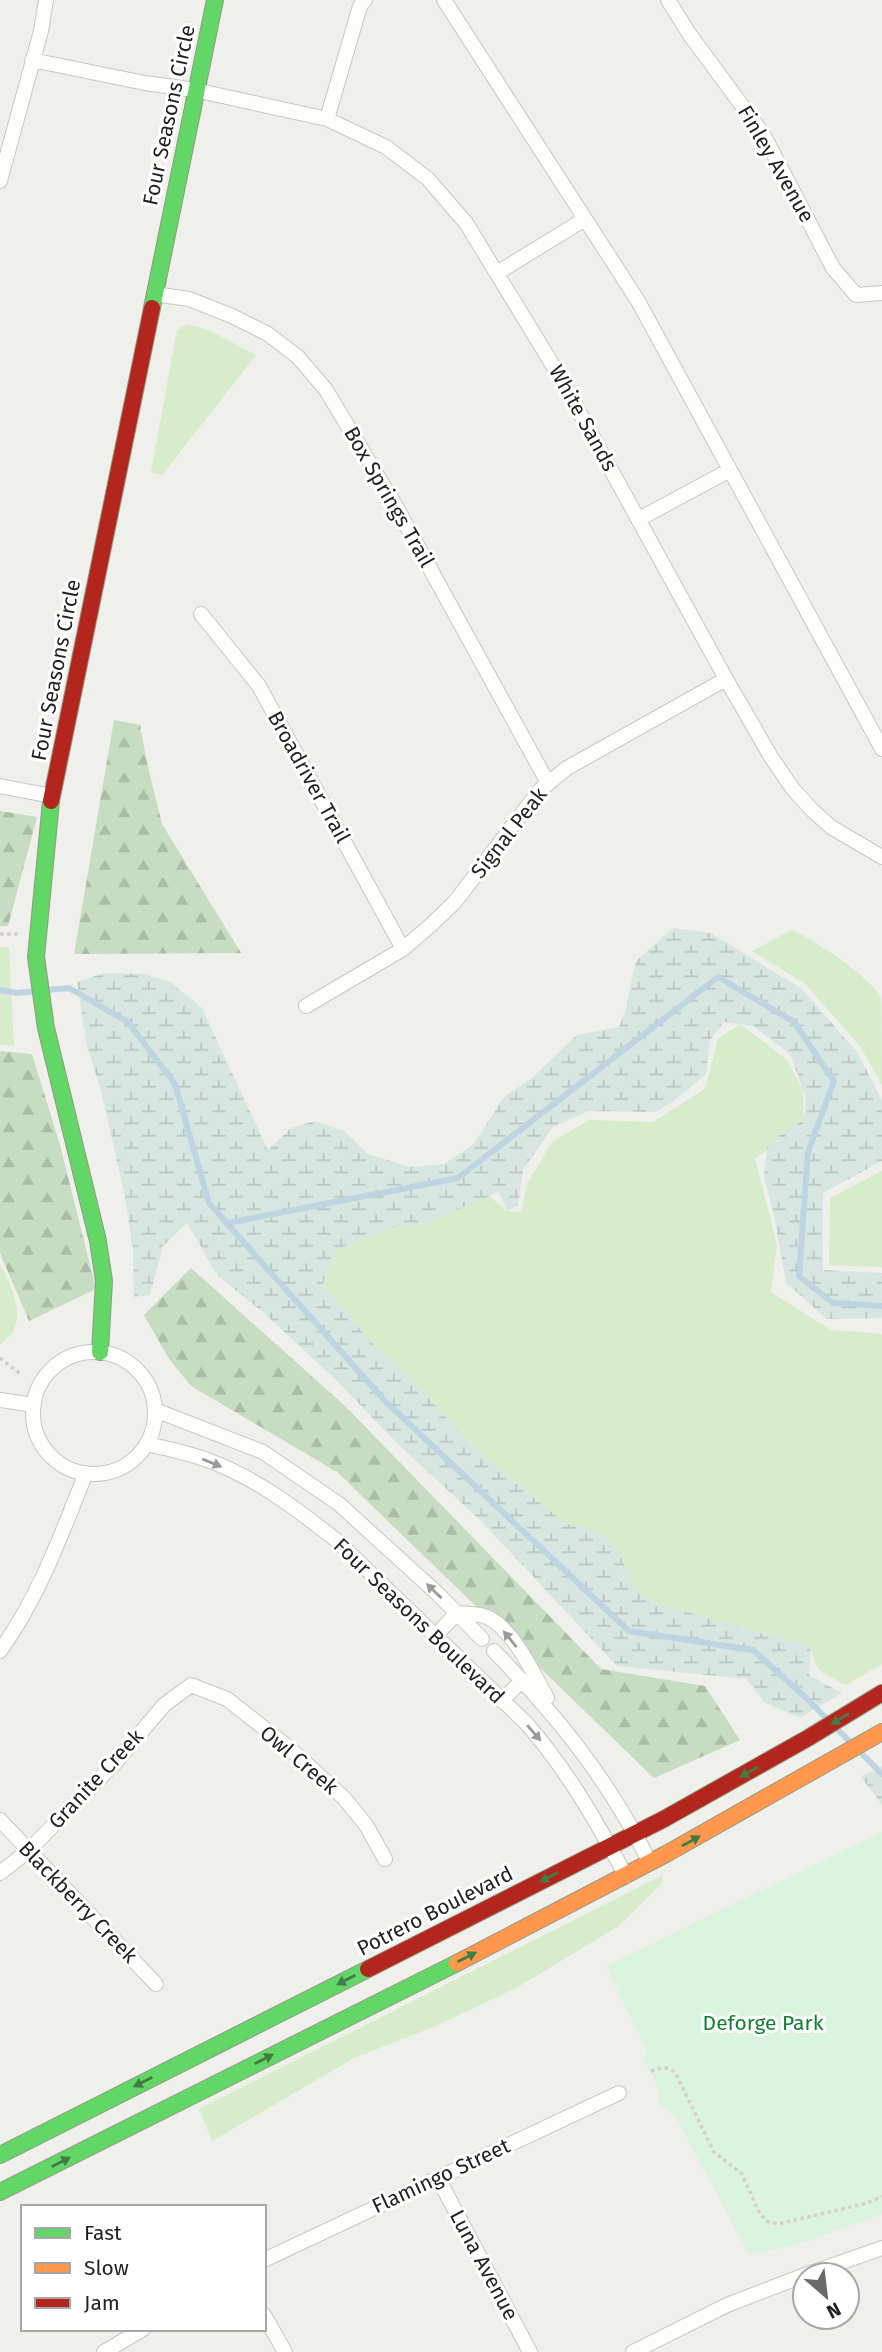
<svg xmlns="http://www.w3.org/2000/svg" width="882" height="2352" viewBox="0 0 882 2352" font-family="'Fira Sans',sans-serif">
  <defs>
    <pattern id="forest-firs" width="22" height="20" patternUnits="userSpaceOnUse" patternTransform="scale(1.75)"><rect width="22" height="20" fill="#c6ddc1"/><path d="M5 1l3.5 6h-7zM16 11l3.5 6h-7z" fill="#aabda6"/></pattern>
    <pattern id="wetland-marsh" width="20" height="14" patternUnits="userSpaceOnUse" patternTransform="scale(1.75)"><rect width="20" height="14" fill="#d8e6e1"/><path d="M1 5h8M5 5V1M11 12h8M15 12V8" fill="none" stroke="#b9c5c1"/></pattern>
  </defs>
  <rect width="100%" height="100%" fill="#efefeb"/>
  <path fill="#d6eccb" d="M 188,324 L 210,331 L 256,355 L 162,475 L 151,472 L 177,330 Z
    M 792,930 C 813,939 874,979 881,999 C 882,1013 882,1067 882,1085 L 860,1046 L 804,983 L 752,951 Z
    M 0,947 L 9,947 L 14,1046 L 0,1044 Z
    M 740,1024 L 786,1059 L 803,1090 L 804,1120 L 755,1159 L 777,1245 L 771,1292 L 831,1330 L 882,1334 L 882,1664 L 846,1685 L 818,1670 L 810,1647 L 652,1602 L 635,1588 L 617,1549 L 587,1528 L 566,1524 L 472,1446 L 416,1384 L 368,1339 L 323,1284 L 336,1250 L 386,1229 L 426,1223 L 489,1196 L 507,1211 L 521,1212 L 527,1184 L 552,1142 L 589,1120 L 653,1122 L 705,1089 L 718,1039 Z
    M 882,1171 L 882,1267 L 829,1265 L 830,1198 Z
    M 0,1264 C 13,1288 31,1326 0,1344 Z
    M 663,1875 L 662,1883 L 620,1925 L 518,1987 L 433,2027 L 354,2058 L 212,2141 L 199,2109 Z"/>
  <path fill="url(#forest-firs)" d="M 114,720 L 140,725 L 146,758 L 162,824 L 241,953 L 74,954 Z
    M 0,811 L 37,817 L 8,926 L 0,926 Z
    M 0,1051 L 32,1054 L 60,1145 L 96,1289 L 29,1321 L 0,1253 Z
    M 191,1268 L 344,1405 L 601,1669 L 705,1686 L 740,1740 L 654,1778 L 337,1472 L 191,1386 L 169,1359 L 144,1315 Z"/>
  <path fill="url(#wetland-marsh)" d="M 673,928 L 711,933 L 802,989 L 857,1052 L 882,1100 L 882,1161 L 823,1193 L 823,1270 L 882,1273 L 882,1318 L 827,1319 L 786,1283 L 774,1215 L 764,1177 L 767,1147 L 784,1131 L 804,1120 L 806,1098 L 790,1054 L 753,1026 L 724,1022 L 710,1040 L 706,1074 L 674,1101 L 656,1112 L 588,1111 L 553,1127 L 523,1170 L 518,1206 L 507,1211 L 499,1192 L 426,1223 L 386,1229 L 336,1250 L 323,1284 L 368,1339 L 416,1384 L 472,1446 L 566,1524 L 587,1528 L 605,1536 L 617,1549 L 635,1588 L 652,1602 L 811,1647 L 809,1675 L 842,1693 L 800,1718 L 764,1702 L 747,1679 L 617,1666 L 482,1522 L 398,1444 L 335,1379 L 266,1315 L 217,1275 L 187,1223 L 163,1246 L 150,1295 L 134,1297 L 133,1250 L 125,1197 L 102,1094 L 87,1046 L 77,982 L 105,973 L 145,974 L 170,982 L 202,1008 L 268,1150 L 291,1128 L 315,1121 L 344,1131 L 368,1154 L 384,1159 L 410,1167 L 444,1164 L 473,1145 L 504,1097 L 532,1078 L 577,1035 L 619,1027 L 625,1012 L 636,961 Z
    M 882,1766 L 882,1805 L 861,1777 Z"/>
  <path fill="#daf4df" d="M 882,1832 L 882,2214 L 799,2244 L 749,2254 L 674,2114 L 658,2106 C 659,2084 657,2078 643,2061 L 647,2051 L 606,1966 Z"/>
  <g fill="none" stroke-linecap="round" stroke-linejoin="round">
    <path stroke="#bfd4e1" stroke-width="6" d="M 0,990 L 17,993 L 69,988 L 128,1022 L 175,1084 L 209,1203 L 385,1401 L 629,1631 L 753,1650 L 804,1696 L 882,1774
      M 227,1223 L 458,1178 L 718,977 L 794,1022 L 834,1081 L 808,1152 L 799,1276 L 833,1303 L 882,1306"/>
    <defs>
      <path id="street" d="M 444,0 L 638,301 L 882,749
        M 668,0 L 690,35 L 763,134 L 833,268 L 856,295 L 882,293
        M 32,60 L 145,83 L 195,90 L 327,119 L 386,147 L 428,179 L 466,223 L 560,377 L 726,679 L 771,757 L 793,789 L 812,810 L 831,827 L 882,857
        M 327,119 L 360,6 L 365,0
        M 0,181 L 41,31 L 46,0
        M 497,273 L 585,219
        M 154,294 L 189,299 L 232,316 L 268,334 L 298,357 L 326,390 L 394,503 L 548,783
        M 639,519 L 730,470
        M 201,614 L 259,686 L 403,949
        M 0,786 L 52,796
        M 306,1006 L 403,949 L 432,924 L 455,902 L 539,791 L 567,768 L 726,679
        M33 1413a61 61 0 1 1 122 0a61 61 0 1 1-122 0Z
        M 0,1400 L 34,1405
        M 155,1410 L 263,1452 L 339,1504 L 438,1594 L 482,1639
        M 147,1444 C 168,1449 190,1453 210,1461 C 256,1478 298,1510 336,1540 L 526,1723 C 568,1771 596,1821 626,1876
        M 435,1636 L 457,1613 C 466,1614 481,1613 489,1618 C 515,1632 533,1673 547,1698
        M 0,1651 C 39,1597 61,1535 86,1473
        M 494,1651 C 558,1717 609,1780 650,1863
        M 502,1701 L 522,1680
        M 0,1820 L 156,1984
        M 0,1873 L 28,1851 L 115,1763 L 164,1705 L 191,1685 L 227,1699 L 288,1747 L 344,1798 L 366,1825 L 385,1859
        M 438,2178 L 530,2352
        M 264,2260 L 619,2093
        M 805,2275 L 882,2248
        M 264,2315 L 285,2352
        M 104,2352 L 143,2329
        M 633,2352 L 727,2305 L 805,2275"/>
      <path id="fast" d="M 152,308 L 215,0
        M 51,801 L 36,957 L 46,1028 L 98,1241 L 104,1281 L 100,1352
        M 0,2155 L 368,1969
        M 0,2192 L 457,1963"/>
      <path id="slow" d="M 457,1963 L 666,1854 L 882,1732"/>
      <path id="jam" d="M 51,801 L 152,308
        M 368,1969 L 664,1819 L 808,1738 L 882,1693"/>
    </defs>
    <use href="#street" stroke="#c7c7c5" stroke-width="16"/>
    <use href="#fast" stroke="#949a82" stroke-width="18"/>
    <use href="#slow" stroke="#949a82" stroke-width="18"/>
    <use href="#jam" stroke="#949a82" stroke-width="18"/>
    <path stroke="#d7ceca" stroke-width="3.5" stroke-dasharray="3.5 3.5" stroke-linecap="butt" d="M 0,934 L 19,934
      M 0,1358 L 22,1375
      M 651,2071 C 662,2068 668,2065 676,2074 L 714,2152 L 742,2174 L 759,2212 L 766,2221 L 778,2224 L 868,2203 L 882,2196"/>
    <use href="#street" stroke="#fdfdfc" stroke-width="14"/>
    <use href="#fast" stroke="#63d668" stroke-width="16"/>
    <use href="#slow" stroke="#ff974d" stroke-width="16"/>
    <use href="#jam" stroke="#b3261e" stroke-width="16"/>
  </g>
  <defs><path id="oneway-solid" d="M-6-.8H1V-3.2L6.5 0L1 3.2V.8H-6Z" transform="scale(1.75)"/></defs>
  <g fill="#9a9a9a">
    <use href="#oneway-solid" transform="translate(212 1463) rotate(22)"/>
    <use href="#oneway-solid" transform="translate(434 1591) rotate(-136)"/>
    <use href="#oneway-solid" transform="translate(510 1639) rotate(-129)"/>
    <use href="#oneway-solid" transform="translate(534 1733) rotate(49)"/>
  </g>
  <g fill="#427c45">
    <use href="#oneway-solid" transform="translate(840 1719) rotate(148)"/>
    <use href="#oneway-solid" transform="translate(749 1772) rotate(151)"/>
    <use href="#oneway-solid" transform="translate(691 1841) rotate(-29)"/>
    <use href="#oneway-solid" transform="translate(549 1877) rotate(153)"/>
    <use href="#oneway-solid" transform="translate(467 1957) rotate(-27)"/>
    <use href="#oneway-solid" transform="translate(346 1980) rotate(153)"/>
    <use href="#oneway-solid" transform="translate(264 2059) rotate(-27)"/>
    <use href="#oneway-solid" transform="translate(143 2082) rotate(153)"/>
    <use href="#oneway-solid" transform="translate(61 2162) rotate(-27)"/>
  </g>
  <g text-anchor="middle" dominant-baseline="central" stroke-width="6" stroke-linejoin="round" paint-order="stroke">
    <g font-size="21" fill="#222" stroke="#fff">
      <text transform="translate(169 115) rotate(-78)">Four Seasons Circle</text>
      <text transform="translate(776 164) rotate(60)">Finley Avenue</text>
      <text transform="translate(583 418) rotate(61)">White Sands</text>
      <text transform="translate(389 497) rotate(60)">Box Springs Trail</text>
      <text transform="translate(56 670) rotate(-79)">Four Seasons Circle</text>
      <text transform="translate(309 777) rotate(61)">Broadriver Trail</text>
      <text transform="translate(509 833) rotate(-52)">Signal Peak</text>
      <text transform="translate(419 1621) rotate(44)">Four Seasons Boulevard</text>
      <text transform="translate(299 1760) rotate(40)">Owl Creek</text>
      <text transform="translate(96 1779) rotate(-47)">Granite Creek</text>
      <text transform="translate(78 1902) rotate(46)">Blackberry Creek</text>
      <text transform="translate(435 1911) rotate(-27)">Potrero Boulevard</text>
      <text transform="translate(441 2176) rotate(-25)">Flamingo Street</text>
      <text transform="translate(484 2265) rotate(62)">Luna Avenue</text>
    </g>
    <g font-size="21" fill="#107f2e" stroke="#fff">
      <text x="763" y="2023">Deforge Park</text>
    </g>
  </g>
  <rect x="21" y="2205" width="245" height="126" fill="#ffffff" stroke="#a7a7a7" stroke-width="2"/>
  <rect x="35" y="2228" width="35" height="10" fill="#63d668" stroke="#a7a7a7" stroke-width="2"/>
  <text x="84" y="2240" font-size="21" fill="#222222">Fast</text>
  <rect x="35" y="2263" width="35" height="10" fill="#ff974d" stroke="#a7a7a7" stroke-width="2"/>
  <text x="84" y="2275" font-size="21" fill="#222222">Slow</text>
  <rect x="35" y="2298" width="35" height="10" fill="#b3261e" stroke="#a7a7a7" stroke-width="2"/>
  <text x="84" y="2310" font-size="21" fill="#222222">Jam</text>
  <g transform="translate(826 2296) rotate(152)"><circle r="33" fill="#ffffff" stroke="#a7a7a7" stroke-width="2"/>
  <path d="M0-5L12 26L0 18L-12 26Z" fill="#6a6a68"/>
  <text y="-10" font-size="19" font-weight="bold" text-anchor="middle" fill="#222222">N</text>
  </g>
</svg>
